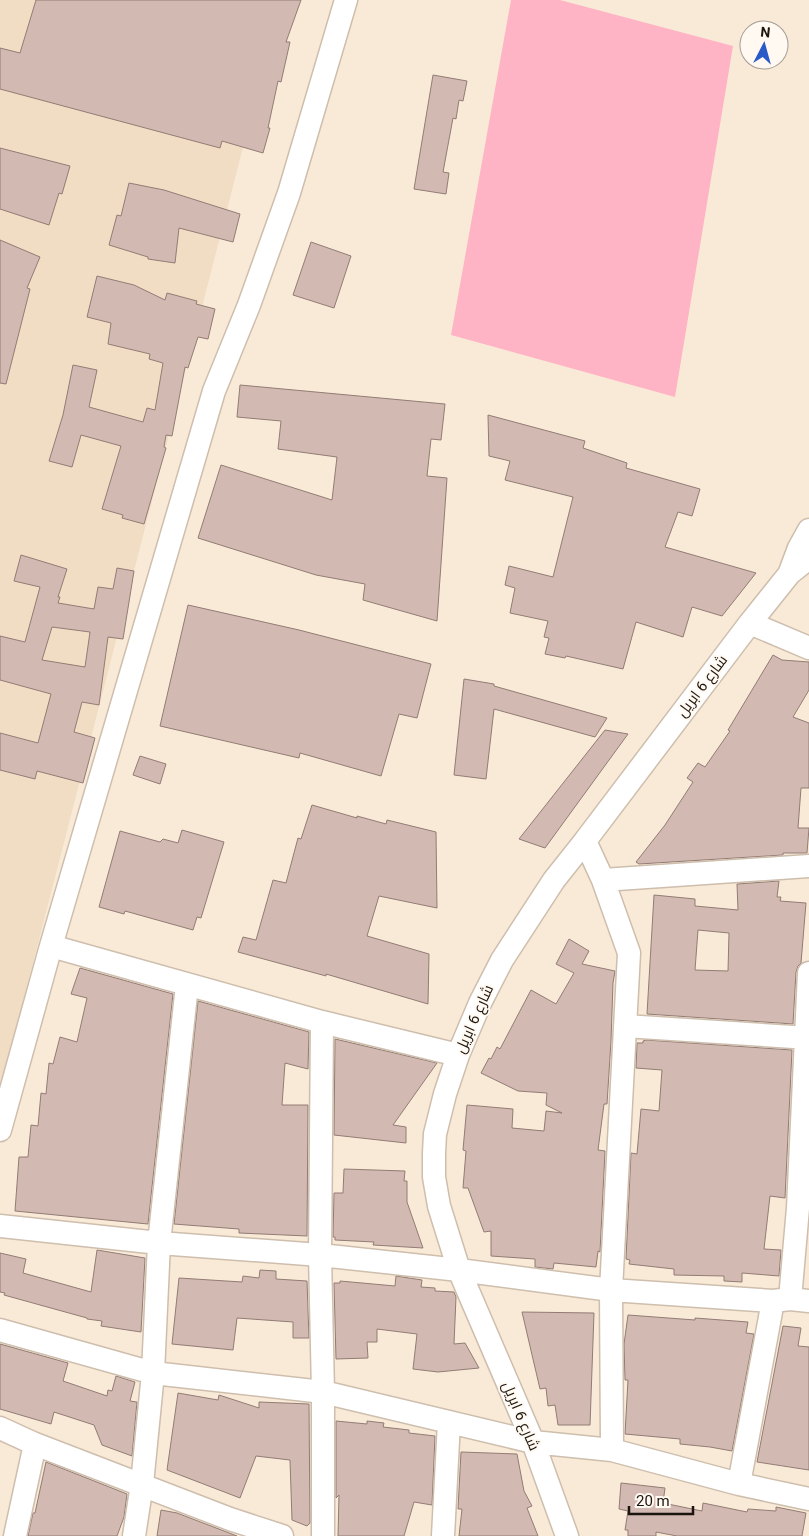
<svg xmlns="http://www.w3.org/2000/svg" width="809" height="1536" viewBox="0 0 809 1536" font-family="Roboto,Cairo,sans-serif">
  <rect width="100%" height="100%" fill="#f9ead7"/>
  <path fill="#f1dcc4" d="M 0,0 L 281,0 L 0,1091 Z"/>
  <path fill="#feb4c5" d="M 511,0 L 560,0 L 733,46 L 675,397 L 451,335 Z"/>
  <path fill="#d2b9b2" stroke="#927c75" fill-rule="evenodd" d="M 36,0 L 301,0 L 286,42 L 290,42 L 281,82 L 278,81 L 268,128 L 270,128 L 263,153 L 222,141 L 220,148 L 0,89 L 0,48 L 20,53 Z
    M 433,75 L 467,81 L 463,101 L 459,100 L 456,119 L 453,118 L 443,172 L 449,173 L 446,194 L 414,189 Z
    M 0,148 L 70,166 L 62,194 L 59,193 L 49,225 L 0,209 Z
    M 129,183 L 164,190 L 240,214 L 233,242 L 179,228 L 175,263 L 148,259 L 148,257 L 109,245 L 117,215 L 121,216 Z
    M 0,240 L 40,257 L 27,288 L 30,289 L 6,384 L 0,383 Z
    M 311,242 L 351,256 L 334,308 L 293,295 Z
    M 97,276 L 134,285 L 165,300 L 167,293 L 197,301 L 196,304 L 215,309 L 208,339 L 198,337 L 188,368 L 185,367 L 172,436 L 166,435 L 164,447 L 166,448 L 144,524 L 122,518 L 123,515 L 102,509 L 121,446 L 81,435 L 72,467 L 49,461 L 63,415 L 73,365 L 97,370 L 89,407 L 143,422 L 147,408 L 155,410 L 163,363 L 149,359 L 150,354 L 108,344 L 111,323 L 87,317 Z
    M 240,385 L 445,404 L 441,440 L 431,439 L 427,476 L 447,478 L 437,621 L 363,600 L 365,584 L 316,575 L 198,538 L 221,465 L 332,500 L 337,457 L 278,449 L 281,421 L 237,417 Z
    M 488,415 L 585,441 L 583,448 L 627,463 L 626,468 L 700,489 L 692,516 L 678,512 L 665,547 L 756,573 L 722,616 L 692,607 L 683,637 L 636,622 L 623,669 L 566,656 L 565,658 L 545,654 L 549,638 L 544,637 L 548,621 L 510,613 L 515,588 L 505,585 L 509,566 L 553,577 L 573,497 L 505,480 L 510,461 L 489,456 Z
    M 21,555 L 67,569 L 58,597 L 60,597 L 58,603 L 94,609 L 98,587 L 113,589 L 117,568 L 134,571 L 123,639 L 108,637 L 99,705 L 82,702 L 74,732 L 95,738 L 83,783 L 37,771 L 35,779 L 0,770 L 0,733 L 38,743 L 51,694 L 0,680 L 0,636 L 25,642 L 40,587 L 14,581 ZM 52,627 L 90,632 L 85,667 L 42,660 Z
    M 188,605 L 299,630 L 431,664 L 417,718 L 399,714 L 381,776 L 300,753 L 299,758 L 160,726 Z
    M 773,655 L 782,660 L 809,662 L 809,690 L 793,717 L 809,723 L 809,788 L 801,788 L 798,828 L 809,828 L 807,853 L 783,853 L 783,855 L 639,864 L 636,862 L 665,825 L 693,782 L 687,778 L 698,763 L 705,767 L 730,731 L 728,730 Z
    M 464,679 L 494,684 L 494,686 L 607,718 L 595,737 L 494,709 L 486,779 L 454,775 Z
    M 605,730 L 628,734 L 545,848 L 519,839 Z
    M 140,756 L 166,764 L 160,784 L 133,775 Z
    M 312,805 L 357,818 L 357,816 L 386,824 L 387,820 L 436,832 L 437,908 L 379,896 L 367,936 L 429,954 L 428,1004 L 326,974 L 326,976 L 238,952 L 243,937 L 256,940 L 273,880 L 286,883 L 298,838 L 301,839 Z
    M 182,830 L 224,842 L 201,918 L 197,917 L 193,930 L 125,911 L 124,914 L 99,907 L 120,831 L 160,842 L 163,839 L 178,843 Z
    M 779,881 L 777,897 L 781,897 L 780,901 L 806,903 L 801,963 L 798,966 L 796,972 L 793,1024 L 647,1014 L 654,895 L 695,899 L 695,906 L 738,910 L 737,884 ZM 698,930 L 729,933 L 728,971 L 695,970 Z
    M 569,939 L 589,951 L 582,964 L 615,971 L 613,983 L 611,1041 L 607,1104 L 604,1104 L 598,1150 L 605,1151 L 600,1252 L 598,1251 L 596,1267 L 554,1263 L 553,1269 L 535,1267 L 535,1259 L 491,1256 L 491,1231 L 484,1232 L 468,1188 L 463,1188 L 466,1151 L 463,1150 L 467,1105 L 513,1109 L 512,1128 L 544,1131 L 546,1111 L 562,1113 L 546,1105 L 547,1093 L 518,1091 L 481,1073 L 489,1058 L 491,1059 L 497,1047 L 500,1049 L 531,990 L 556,1004 L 574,973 L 556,964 Z
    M 80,968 L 173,994 L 148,1224 L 15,1211 L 19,1157 L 28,1157 L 31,1125 L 38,1126 L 41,1093 L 46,1094 L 49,1063 L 53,1064 L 60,1037 L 77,1042 L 87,998 L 71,994 Z
    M 198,1001 L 309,1032 L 308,1069 L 285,1063 L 282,1105 L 308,1105 L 307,1236 L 239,1233 L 239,1229 L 174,1224 Z
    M 335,1039 L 437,1063 L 393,1125 L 406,1127 L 406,1143 L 334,1135 Z
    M 646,1040 L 792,1050 L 785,1198 L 770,1196 L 764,1249 L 781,1250 L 779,1276 L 742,1273 L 742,1282 L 724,1281 L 724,1276 L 674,1275 L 674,1269 L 629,1264 L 630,1260 L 626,1259 L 631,1153 L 637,1154 L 641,1109 L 659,1111 L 662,1070 L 636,1068 L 637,1043 L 643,1043 L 643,1041 Z
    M 344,1169 L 405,1171 L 404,1181 L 407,1181 L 407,1202 L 423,1248 L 373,1245 L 374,1242 L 335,1240 L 335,1237 L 333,1237 L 334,1193 L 343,1193 Z
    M 97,1250 L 145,1258 L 141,1332 L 101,1326 L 102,1321 L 87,1319 L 87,1318 L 4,1295 L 5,1293 L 0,1292 L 0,1253 L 26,1259 L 23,1273 L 91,1292 Z
    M 260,1270 L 276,1271 L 276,1279 L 307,1281 L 309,1338 L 293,1338 L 293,1322 L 237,1318 L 233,1350 L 172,1344 L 179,1278 L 242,1282 L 243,1276 L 259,1278 Z
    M 396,1276 L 422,1280 L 421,1287 L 435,1288 L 435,1291 L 454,1292 L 456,1297 L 454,1344 L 465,1343 L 479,1368 L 438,1372 L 413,1369 L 417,1334 L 377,1329 L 377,1342 L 367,1342 L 368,1358 L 336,1359 L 334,1283 L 340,1283 L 340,1281 L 395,1286 Z
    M 522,1312 L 594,1313 L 590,1425 L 558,1425 L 555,1405 L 548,1406 L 546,1388 L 540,1389 Z
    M 628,1315 L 695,1320 L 695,1318 L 748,1322 L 746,1333 L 754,1334 L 732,1451 L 710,1447 L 680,1444 L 680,1439 L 625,1434 L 628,1380 L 625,1380 L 624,1344 Z
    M 783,1326 L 801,1328 L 798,1346 L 809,1347 L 809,1470 L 757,1462 Z
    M 0,1344 L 68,1363 L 63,1381 L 107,1396 L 108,1390 L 112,1391 L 116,1376 L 135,1382 L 130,1401 L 137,1402 L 132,1456 L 102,1445 L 94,1425 L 54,1412 L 51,1424 L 0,1409 Z
    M 178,1393 L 218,1400 L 219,1395 L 259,1408 L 259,1402 L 309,1404 L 310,1523 L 307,1526 L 292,1520 L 290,1460 L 256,1456 L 240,1498 L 167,1470 Z
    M 336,1421 L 367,1424 L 367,1421 L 384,1423 L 383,1427 L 409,1430 L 409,1433 L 435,1436 L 432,1505 L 414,1502 L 404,1536 L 338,1536 L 339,1495 L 336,1498 Z
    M 461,1452 L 517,1454 L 524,1491 L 532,1506 L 527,1508 L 538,1536 L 459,1536 L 462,1509 L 458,1509 Z
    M 46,1462 L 127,1494 L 124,1517 L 117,1536 L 28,1536 L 33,1513 L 35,1513 Z
    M 621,1483 L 665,1488 L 663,1503 L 702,1511 L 703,1503 L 747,1512 L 748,1509 L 776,1511 L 776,1507 L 806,1513 L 802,1536 L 677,1536 L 656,1532 L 656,1536 L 628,1536 L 628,1530 L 625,1530 L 628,1511 L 619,1509 Z
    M 161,1510 L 177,1513 L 237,1536 L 157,1536 Z"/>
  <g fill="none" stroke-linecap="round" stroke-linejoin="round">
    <defs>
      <path id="minor" d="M 790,572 L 799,548 L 809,530
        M 750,623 L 809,648
        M 585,841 L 603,880 L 629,953 L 611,1290 L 612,1450
        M 603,880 L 809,866
        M 51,946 L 322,1022 L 458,1055
        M 322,1022 L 320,1255 L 323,1392 L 323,1536
        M 625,1026 L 809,1038
        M 0,1130 L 51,946 L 214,391 L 249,305 L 289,193 L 346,0
        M 0,1226 L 159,1243 L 320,1255 L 459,1270 L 611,1290 L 773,1301 L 790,1299 L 809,1301
        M 790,1299 L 798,1208 L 809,973
        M 0,1330 L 153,1373 L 323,1392 L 533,1442 L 612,1450 L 739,1484 L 809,1499
        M 0,1428 L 35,1444 L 230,1519 L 282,1536
        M 739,1484 L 773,1301
        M 15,1536 L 35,1444
        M 134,1536 L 142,1484 L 153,1373 L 159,1243 L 187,985
        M 443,1536 L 449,1422
        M 567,1536 L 533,1442 L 459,1270 L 439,1206 L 434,1177 L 434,1153 L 435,1134 L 445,1094 L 458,1055 L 480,1003 L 502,960 L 554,880 L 585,841 L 750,623 L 790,573 L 809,558"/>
    </defs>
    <use href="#minor" stroke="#cebead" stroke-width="25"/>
    <use href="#minor" stroke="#fff" stroke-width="22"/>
  </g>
  <g text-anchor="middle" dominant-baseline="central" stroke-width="4" stroke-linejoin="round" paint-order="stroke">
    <g font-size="15" fill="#1a150e" stroke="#fff9f1">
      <text transform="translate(702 686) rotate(-53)">شارع 6 ابريل</text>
      <text transform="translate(474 1019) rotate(-66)">شارع 6 ابريل</text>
      <text transform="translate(521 1416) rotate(67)">شارع 6 ابريل</text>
    </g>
  </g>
  <g transform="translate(764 45) rotate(6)"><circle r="24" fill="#fff9f1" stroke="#a39e96"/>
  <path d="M0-4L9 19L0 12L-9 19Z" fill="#285ac8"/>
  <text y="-8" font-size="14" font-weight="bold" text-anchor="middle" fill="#1a150e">N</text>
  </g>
  <path d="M629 1506v8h64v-8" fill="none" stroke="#1a150e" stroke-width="2.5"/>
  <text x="636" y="1506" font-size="15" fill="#1a150e" stroke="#fff9f1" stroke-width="4" paint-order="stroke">20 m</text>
</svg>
